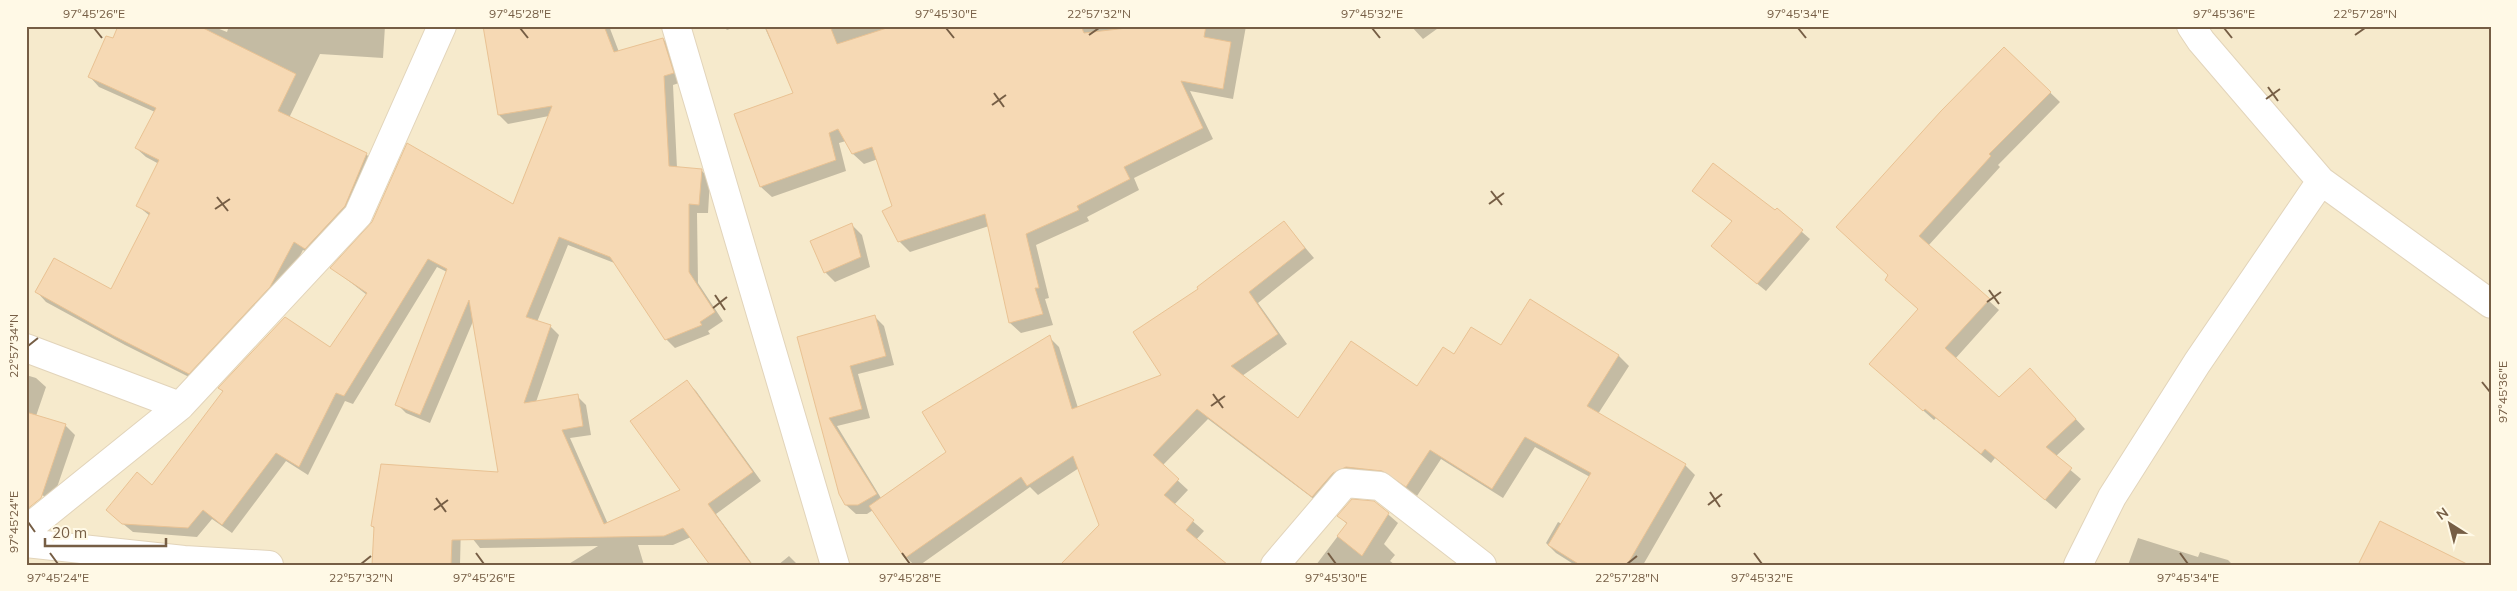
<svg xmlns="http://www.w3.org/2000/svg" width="2517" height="591" viewBox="0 0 2517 591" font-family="Mulish,sans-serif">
  <rect width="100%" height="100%" fill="#fef7de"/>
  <path fill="#f6eacc" d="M 26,26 L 2491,26 L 2491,565 L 26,565 Z"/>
  <path fill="#0003" d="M 120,26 L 212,26 L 227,32 L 229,26 L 385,26 L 383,58 L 320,54 L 289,118 L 366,154 L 376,164 L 315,258 L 303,250 L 279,296 L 199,382 L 125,345 L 46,302 L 37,292 L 112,291 L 150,216 L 138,206 L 159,164 L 146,157 L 136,148 L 155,112 L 99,87 L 90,77 L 114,40 Z
    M 484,26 L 609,26 L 619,52 L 663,39 L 672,48 L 682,82 L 673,85 L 677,168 L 701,170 L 710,179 L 708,213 L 697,213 L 698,283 L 723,321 L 708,331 L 710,334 L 675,348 L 666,339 L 617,264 L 568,245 L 537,322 L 550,326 L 559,335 L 536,402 L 577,396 L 586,405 L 591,435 L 570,438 L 608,524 L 682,490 L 687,382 L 696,391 L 761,481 L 716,514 L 753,565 L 712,565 L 691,537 L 673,545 L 638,545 L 644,565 L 567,565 L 598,546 L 480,548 L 461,524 L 460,565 L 374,565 L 375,529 L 372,526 L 499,473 L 474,319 L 430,423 L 406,413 L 397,404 L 447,272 L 437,267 L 353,404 L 345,401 L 308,475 L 286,461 L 232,533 L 212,519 L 197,537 L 133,532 L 116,518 L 152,487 L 223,392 L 220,388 L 331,349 L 367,295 L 332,268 L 513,206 L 549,116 L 508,124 L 499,115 Z
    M 723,26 L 738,26 L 727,30 Z
    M 764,26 L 1246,26 L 1233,99 L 1190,91 L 1213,139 L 1134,178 L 1139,190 L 1087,217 L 1089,221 L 1036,245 L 1049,298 L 1045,299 L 1053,325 L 1021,333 L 1010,323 L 989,226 L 910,252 L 899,241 L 893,207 L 878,159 L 864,164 L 853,154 L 846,141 L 839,143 L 846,171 L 772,197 L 761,187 L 736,115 L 795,94 Z
    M 1411,26 L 1441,26 L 1423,39 Z
    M 2004,48 L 2060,102 L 1998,165 L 2000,167 L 1928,246 L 1999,310 L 1955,359 L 1999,399 L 2040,380 L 2085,429 L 2055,457 L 2081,479 L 2056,509 L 1995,458 L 1991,463 L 1936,418 L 1934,420 L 1881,373 L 1919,310 L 1886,279 Z
    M 1694,191 L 1775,212 L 1777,210 L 1810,239 L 1766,291 L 1721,254 L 1733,222 Z
    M 1284,223 L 1314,258 L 1258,303 L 1287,344 L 1242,376 L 1299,419 L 1417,387 L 1454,356 L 1501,347 L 1619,356 L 1629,366 L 1598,414 L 1685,465 L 1695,475 L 1643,565 L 1575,565 L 1556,553 L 1546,543 L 1558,522 L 1562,524 L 1590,477 L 1535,447 L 1503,498 L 1441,459 L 1417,496 L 1393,480 L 1323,506 L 1208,419 L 1162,466 L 1188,490 L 1174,505 L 1204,531 L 1196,540 L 1100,526 L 1079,468 L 1038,495 L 1030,487 L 920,565 L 914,565 L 906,557 L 873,510 L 867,514 L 856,514 L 846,505 L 798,338 L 875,317 L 884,326 L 894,365 L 858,374 L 870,418 L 837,426 L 881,498 L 947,452 L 1049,337 L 1059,347 L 1078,408 L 1163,376 L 1200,289 Z
    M 852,225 L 862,235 L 870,267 L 835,282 L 825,272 Z
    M 26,375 L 36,378 L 46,387 L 36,416 L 65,425 L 75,435 L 53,499 L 26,490 Z
    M 1374,502 L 1398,523 L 1384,544 L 1395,555 L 1390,561 L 1395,565 L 1316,565 L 1347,524 L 1339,516 Z
    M 2138,538 L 2198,557 L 2200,552 L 2228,560 L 2233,565 L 2128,565 Z
    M 789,556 L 798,565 L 778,565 Z"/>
  <path fill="#f6d9b4" stroke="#e9c293" d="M 118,26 L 199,26 L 296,74 L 278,111 L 367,153 L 345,206 L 305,249 L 294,242 L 270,287 L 189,374 L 114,336 L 35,292 L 54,258 L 111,289 L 150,213 L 136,206 L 159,160 L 135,148 L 156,108 L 88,77 L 106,36 L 113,38 Z
    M 483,26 L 604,26 L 614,52 L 663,38 L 674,73 L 664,76 L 669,166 L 702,169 L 699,205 L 689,204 L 689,272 L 715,312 L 700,322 L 702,325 L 665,340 L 610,257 L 559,237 L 526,317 L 551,325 L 524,403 L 578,394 L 583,426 L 562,430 L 604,524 L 680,490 L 630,421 L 687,380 L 753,472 L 708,504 L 752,565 L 710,565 L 683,528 L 664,536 L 452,540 L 451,565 L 372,565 L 374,527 L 371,526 L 381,464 L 498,472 L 469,300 L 420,415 L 395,405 L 447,269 L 428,259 L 344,396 L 336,393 L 299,467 L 276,453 L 222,525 L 203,510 L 188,528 L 122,524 L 106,510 L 137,472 L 152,485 L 223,391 L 218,388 L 285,317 L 330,347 L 367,293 L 330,268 L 372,222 L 407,143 L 513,204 L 552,106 L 498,115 Z
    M 765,26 L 830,26 L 837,44 L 893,26 L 1081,26 L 1084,33 L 1144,26 L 1206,26 L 1204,37 L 1231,42 L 1223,89 L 1181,81 L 1203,128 L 1124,167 L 1130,179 L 1077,206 L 1079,210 L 1026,234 L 1039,288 L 1035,288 L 1043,314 L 1009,323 L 985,214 L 898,242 L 882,211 L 892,206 L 872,147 L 852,154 L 838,129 L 829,133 L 836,160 L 760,187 L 734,114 L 793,93 Z
    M 2004,47 L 2051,92 L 1989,154 L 1991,156 L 1919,236 L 1990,299 L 1945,348 L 1999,397 L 2030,368 L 2076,419 L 2046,447 L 2072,468 L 2045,500 L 1985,449 L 1981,454 L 1925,409 L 1923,411 L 1869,364 L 1918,309 L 1885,280 L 1888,275 L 1836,227 L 1941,111 Z
    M 1713,163 L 1775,210 L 1777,208 L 1803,230 L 1757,284 L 1711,246 L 1732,221 L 1692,191 Z
    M 1284,221 L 1305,248 L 1249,292 L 1278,334 L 1231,366 L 1298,418 L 1351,341 L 1417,386 L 1443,347 L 1454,354 L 1471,327 L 1501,345 L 1530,299 L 1619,355 L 1587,406 L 1686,464 L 1627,565 L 1580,565 L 1548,545 L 1591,473 L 1525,437 L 1492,489 L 1430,450 L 1406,487 L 1382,471 L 1346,467 L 1333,473 L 1312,497 L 1197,409 L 1153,455 L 1179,479 L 1164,495 L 1194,520 L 1186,530 L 1228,565 L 1060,565 L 1099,525 L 1073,456 L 1027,486 L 1021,477 L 905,558 L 869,506 L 946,452 L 922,412 L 1050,335 L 1072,409 L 1161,375 L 1133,332 L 1198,289 L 1197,287 Z
    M 852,223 L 861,257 L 824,273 L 810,241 Z
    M 875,315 L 886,356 L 850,366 L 862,409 L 829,418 L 877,494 L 858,505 L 845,505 L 839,494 L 797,337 Z
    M 26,412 L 66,424 L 41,498 L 26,510 Z
    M 1352,499 L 1374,501 L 1389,513 L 1362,556 L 1337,536 L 1347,523 L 1337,516 Z
    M 2380,521 L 2469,565 L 2358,565 Z"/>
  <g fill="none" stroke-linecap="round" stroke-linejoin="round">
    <defs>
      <path id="minor" d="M 676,26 L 835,565
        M 2191,26 L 2201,41 L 2321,181 L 2491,304
        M 26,348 L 180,406
        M 26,530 L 180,406 L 358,215 L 442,26
        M 26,543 L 184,560 L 269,565
        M 1275,565 L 1345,483 L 1380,486 L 1482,565
        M 2078,565 L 2112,497 L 2197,363 L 2321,181"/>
    </defs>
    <use href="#minor" stroke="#e2d4ba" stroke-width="30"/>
    <use href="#minor" stroke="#fff" stroke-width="28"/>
  </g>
  <path fill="none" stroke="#765e45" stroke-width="2" d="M 94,28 L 102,38M 520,28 L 528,38M 946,28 L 954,38M 1372,28 L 1380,38M 1798,28 L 1806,38M 2224,28 L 2232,38M 1089,35 L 1099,28M 2355,35 L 2365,28M 2268,87 L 2278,101M 994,93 L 1004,107M 2266,99 L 2280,89M 992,105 L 1006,95M 1491,191 L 1502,205M 217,197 L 228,211M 1489,204 L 1504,193M 215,209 L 230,199M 1989,290 L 1999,304M 715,295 L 725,310M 1987,302 L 2001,292M 713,308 L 727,297M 28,346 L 38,338M 2482,382 L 2490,392M 1213,394 L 1223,408M 1211,406 L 1225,396M 1710,492 L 1720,507M 436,498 L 446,512M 1708,505 L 1722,494M 434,510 L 448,500M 28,522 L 35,532M 50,553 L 58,564M 476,553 L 484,564M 902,553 L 910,564M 1328,553 L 1336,564M 1754,553 L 1762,564M 2180,553 L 2188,564M 361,564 L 371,556M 1627,564 L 1637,556"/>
  <rect width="2517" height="591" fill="none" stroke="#fff9e6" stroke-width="55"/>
  <g transform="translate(2450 524) rotate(324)" stroke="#fff9e6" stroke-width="4" paint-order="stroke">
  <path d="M0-4L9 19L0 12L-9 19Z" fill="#765e45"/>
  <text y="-8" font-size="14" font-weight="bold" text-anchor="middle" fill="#765e45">N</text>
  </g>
  <path d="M45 538v8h121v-8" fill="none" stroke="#765e45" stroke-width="2.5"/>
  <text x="52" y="538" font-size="15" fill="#765e45" stroke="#fff9e6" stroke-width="4" paint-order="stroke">20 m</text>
  <rect x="28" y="28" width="2462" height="536" fill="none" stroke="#765e45" stroke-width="2"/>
  <g font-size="12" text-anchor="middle" fill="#765e45">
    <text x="94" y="18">97°45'26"E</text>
    <text x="520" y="18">97°45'28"E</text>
    <text x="946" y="18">97°45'30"E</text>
    <text x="1099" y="18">22°57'32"N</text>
    <text x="1372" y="18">97°45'32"E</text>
    <text x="1798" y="18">97°45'34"E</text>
    <text x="2224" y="18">97°45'36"E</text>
    <text x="2365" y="18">22°57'28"N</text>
    <text transform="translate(14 346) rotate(-90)" y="4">22°57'34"N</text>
    <text transform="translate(2503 392) rotate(-90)" y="4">97°45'36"E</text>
    <text transform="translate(14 522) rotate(-90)" y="4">97°45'24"E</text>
    <text x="58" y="582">97°45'24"E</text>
    <text x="361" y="582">22°57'32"N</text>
    <text x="484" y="582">97°45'26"E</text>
    <text x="910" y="582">97°45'28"E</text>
    <text x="1336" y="582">97°45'30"E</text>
    <text x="1627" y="582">22°57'28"N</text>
    <text x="1762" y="582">97°45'32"E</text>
    <text x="2188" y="582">97°45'34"E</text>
  </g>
</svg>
